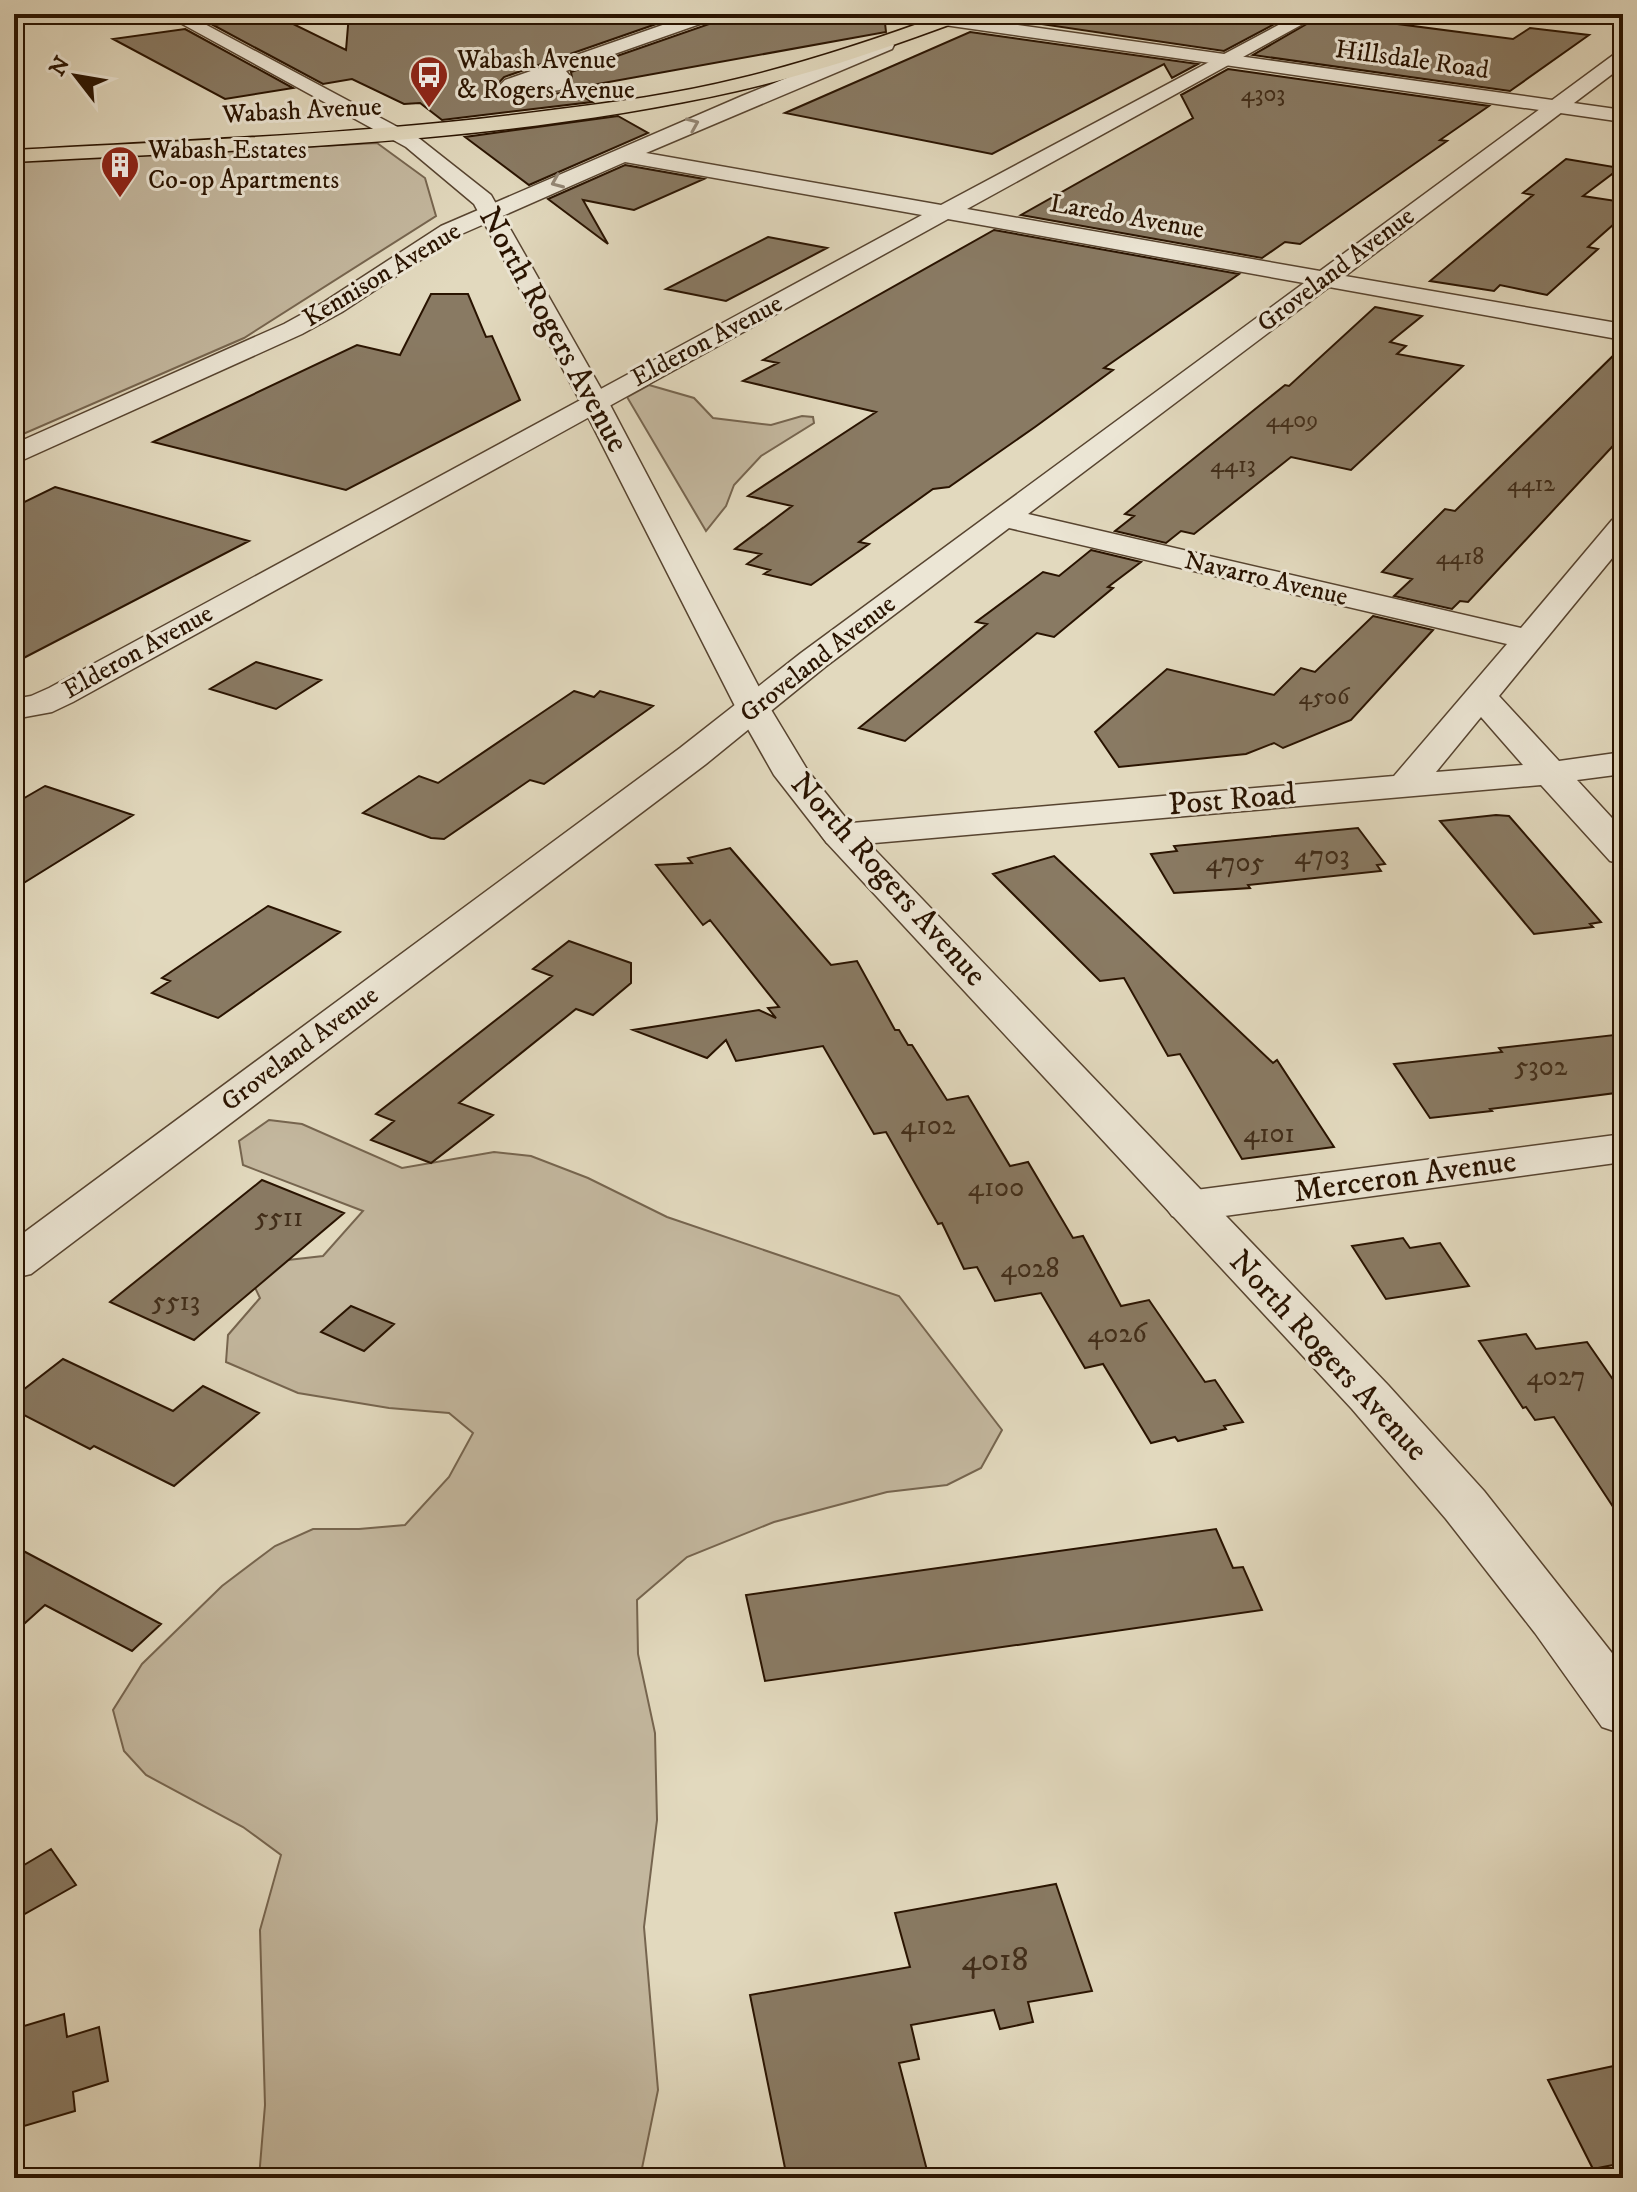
<svg xmlns="http://www.w3.org/2000/svg" width="1637" height="2192" viewBox="0 0 1637 2192" font-family="'IM FELL DW Pica',serif">
  <rect width="100%" height="100%" fill="#e2d9be"/>
  <filter id="stains"><feTurbulence type="fractalNoise" baseFrequency=".0025" numOctaves="4"/><feColorMatrix values="0 0 0 0 .2 0 0 0 0 .09 0 0 0 0 .02 0 0 0 .5 -.17"/></filter>
  <radialGradient id="worn" r=".72"><stop offset=".6" stop-color="#630" stop-opacity="0"/><stop offset="1" stop-color="#630" stop-opacity=".3"/></radialGradient>
  <path fill="#c3b79e" stroke="#76654f" stroke-width="2" d="M 377,143 L 425,178 L 436,216 L 244,338 L 14,438 L 14,162 Z
    M 649,385 L 694,398 L 713,418 L 771,425 L 802,416 L 813,417 L 814,423 L 761,456 L 734,485 L 726,506 L 706,531 L 627,397 Z
    M 269,1120 L 302,1124 L 402,1168 L 494,1152 L 531,1156 L 588,1178 L 667,1217 L 899,1296 L 1002,1430 L 981,1468 L 947,1485 L 887,1492 L 774,1522 L 687,1557 L 637,1600 L 638,1654 L 655,1733 L 657,1820 L 644,1927 L 658,2090 L 640,2178 L 259,2178 L 265,2105 L 260,1930 L 281,1855 L 243,1827 L 146,1775 L 124,1751 L 113,1710 L 142,1664 L 222,1586 L 275,1546 L 313,1529 L 359,1529 L 405,1525 L 449,1477 L 473,1433 L 449,1413 L 389,1408 L 298,1393 L 226,1362 L 228,1335 L 260,1298 L 246,1269 L 279,1261 L 323,1256 L 363,1211 L 243,1165 L 239,1141 Z"/>
  <path fill="#897a63" stroke="#291300" stroke-width="2" d="M 349,14 L 685,14 L 504,77 L 491,91 L 504,100 L 560,93 L 572,78 L 571,72 L 718,21 L 723,14 L 884,14 L 886,32 L 570,89 L 592,102 L 442,120 L 420,103 L 404,104 L 352,79 L 323,84 L 213,25 L 277,16 L 346,50 Z
    M 974,14 L 1293,14 L 1224,51 Z
    M 1324,14 L 1414,14 L 1398,24 L 1513,39 L 1530,28 L 1589,35 L 1510,91 L 1253,55 Z
    M 185,29 L 293,88 L 225,99 L 113,39 Z
    M 970,32 L 1198,64 L 1172,78 L 1164,64 L 992,154 L 785,113 Z
    M 1228,69 L 1489,106 L 1440,140 L 1447,141 L 1300,244 L 1285,242 L 1262,258 L 1021,215 L 1193,118 L 1181,95 Z
    M 618,116 L 648,133 L 529,185 L 465,137 Z
    M 1566,159 L 1620,168 L 1583,196 L 1623,202 L 1623,216 L 1588,247 L 1598,249 L 1547,295 L 1500,285 L 1494,291 L 1430,281 L 1533,195 L 1523,193 Z
    M 625,165 L 704,179 L 634,210 L 583,200 L 608,244 L 548,199 Z
    M 994,230 L 1239,274 L 1104,368 L 1113,370 L 1035,427 L 949,487 L 933,489 L 859,542 L 869,544 L 811,585 L 764,574 L 770,570 L 747,564 L 761,554 L 735,549 L 792,506 L 748,496 L 876,412 L 743,381 L 778,363 L 763,360 Z
    M 768,237 L 827,248 L 726,301 L 666,289 Z
    M 431,294 L 468,294 L 486,337 L 492,336 L 520,400 L 346,490 L 153,442 L 357,345 L 400,355 Z
    M 1375,307 L 1422,316 L 1390,342 L 1406,346 L 1397,354 L 1463,366 L 1351,470 L 1291,457 L 1194,534 L 1181,531 L 1166,543 L 1115,531 L 1134,516 L 1125,514 L 1285,385 L 1289,386 Z
    M 1623,346 L 1623,435 L 1611,448 L 1468,602 L 1460,601 L 1452,609 L 1394,596 L 1412,579 L 1382,572 L 1445,509 L 1455,511 Z
    M 55,487 L 249,541 L 14,663 L 14,507 Z
    M 1091,550 L 1141,562 L 1108,587 L 1113,588 L 1054,637 L 1037,633 L 905,741 L 859,728 L 987,624 L 976,622 L 1043,572 L 1059,576 Z
    M 1373,616 L 1433,630 L 1351,720 L 1283,748 L 1274,743 L 1246,754 L 1119,767 L 1095,732 L 1167,669 L 1274,695 L 1301,668 L 1315,672 Z
    M 256,662 L 321,680 L 276,709 L 210,689 Z
    M 574,691 L 594,697 L 600,691 L 653,706 L 544,784 L 530,780 L 444,839 L 431,838 L 363,813 L 419,776 L 438,783 Z
    M 45,786 L 133,815 L 14,889 L 14,804 Z
    M 1496,815 L 1509,816 L 1601,922 L 1590,924 L 1593,927 L 1534,934 L 1440,821 Z
    M 1358,828 L 1385,864 L 1377,865 L 1381,871 L 1248,885 L 1250,888 L 1174,893 L 1151,854 L 1177,851 L 1174,846 Z
    M 730,848 L 831,965 L 857,961 L 895,1030 L 899,1030 L 908,1045 L 912,1045 L 947,1100 L 968,1096 L 1010,1166 L 1028,1162 L 1073,1238 L 1083,1236 L 1121,1306 L 1149,1300 L 1205,1382 L 1215,1380 L 1243,1422 L 1224,1426 L 1226,1429 L 1178,1441 L 1175,1437 L 1151,1443 L 1103,1364 L 1085,1368 L 1041,1293 L 995,1301 L 977,1267 L 964,1269 L 942,1223 L 938,1224 L 886,1132 L 874,1134 L 823,1046 L 736,1061 L 726,1040 L 707,1058 L 633,1030 L 759,1010 L 776,1018 L 768,1008 L 779,1007 L 710,920 L 703,925 L 656,865 L 692,863 L 688,858 Z
    M 1054,856 L 1273,1063 L 1277,1060 L 1334,1147 L 1242,1159 L 1180,1054 L 1168,1056 L 1124,978 L 1100,981 L 993,874 Z
    M 268,906 L 340,932 L 218,1018 L 152,993 L 170,981 L 162,978 Z
    M 569,941 L 631,963 L 631,983 L 593,1015 L 576,1009 L 459,1103 L 493,1115 L 431,1163 L 371,1140 L 394,1121 L 376,1114 L 552,976 L 533,969 Z
    M 1623,1034 L 1623,1092 L 1490,1109 L 1492,1111 L 1430,1118 L 1394,1064 L 1502,1052 L 1499,1048 Z
    M 262,1180 L 344,1213 L 194,1340 L 110,1302 Z
    M 1403,1238 L 1410,1248 L 1440,1243 L 1469,1286 L 1386,1299 L 1352,1246 Z
    M 351,1306 L 394,1324 L 364,1351 L 321,1332 Z
    M 1526,1334 L 1536,1349 L 1587,1342 L 1623,1394 L 1623,1522 L 1554,1417 L 1535,1420 L 1526,1407 L 1523,1408 L 1479,1341 Z
    M 63,1359 L 173,1411 L 203,1386 L 259,1413 L 174,1486 L 94,1446 L 90,1449 L 14,1410 L 14,1397 Z
    M 1216,1529 L 1233,1568 L 1243,1567 L 1262,1610 L 765,1681 L 746,1595 Z
    M 14,1546 L 161,1624 L 132,1651 L 45,1605 L 14,1633 Z
    M 51,1849 L 76,1885 L 14,1920 L 14,1871 Z
    M 1056,1884 L 1092,1991 L 1028,2002 L 1033,2022 L 1000,2029 L 994,2010 L 911,2025 L 919,2059 L 899,2063 L 929,2178 L 787,2178 L 750,1995 L 910,1967 L 895,1913 Z
    M 64,2014 L 67,2037 L 99,2027 L 108,2081 L 73,2092 L 75,2111 L 14,2129 L 14,2029 Z
    M 1623,2064 L 1623,2163 L 1593,2169 L 1548,2080 Z"/>
  <g fill="none" stroke-linecap="round" stroke-linejoin="round">
    <defs>
      <path id="minor" d="M 694,14 L 720,14 L 717,18 L 566,71 L 570,76 L 560,90 L 504,97 L 494,91 L 505,80 Z
        M 1299,14 L 1321,14 L 967,209 L 1320,271 L 1616,53 L 1623,51 L 1623,66 L 1345,276 L 1623,324 L 1623,340 L 1329,287 L 1028,514 L 1521,628 L 1612,520 L 1623,517 L 1623,545 L 1499,696 L 1559,761 L 1623,752 L 1623,774 L 1577,780 L 1623,830 L 1623,864 L 1610,861 L 1541,785 L 840,846 L 827,843 L 821,835 L 827,827 L 840,824 L 1394,776 L 1507,644 L 1009,528 L 825,667 L 706,764 L 31,1274 L 14,1278 L 14,1240 L 680,748 L 801,653 L 1304,283 L 948,219 L 73,702 L 52,712 L 14,719 L 14,699 L 31,696 L 49,688 L 922,215 L 625,162 L 457,236 L 342,312 L 302,334 L 14,464 L 14,444 L 284,324 L 324,302 L 441,226 L 742,96 L 878,41 L 885,39 L 894,45 L 892,49 L 646,153 L 941,205 ZM 1481,717 L 1523,765 L 1436,772 Z
        M 1623,1134 L 1623,1162 L 1188,1221 L 1172,1216 L 1165,1206 L 1172,1196 L 1188,1191 Z"/>
      <path id="tertiary" d="M 164,14 L 186,14 L 420,139 L 491,195 L 608,401 L 770,708 L 808,771 L 853,827 L 1388,1385 L 1484,1491 L 1623,1667 L 1623,1734 L 1602,1727 L 1535,1633 L 1446,1519 L 1352,1409 L 827,843 L 774,775 L 736,708 L 580,401 L 474,204 L 406,147 Z
        M 940,14 L 1623,110 L 1623,122 L 909,20 L 900,15 Z"/>
      <path id="primary" d="M 945,14 L 971,14 L 968,18 C 892,46 817,73 737,91 C 501,144 255,149 14,162 L 14,150 C 193,140 374,134 552,110 C 614,102 677,94 737,79 C 808,62 877,39 945,14 Z"/>
    </defs>
    <use href="#minor" stroke="#574430" stroke-width="3"/>
    <use href="#tertiary" stroke="#574430" stroke-width="3"/>
    <use href="#primary" stroke="#291300" stroke-width="3"/>
    <use href="#minor" fill="#ece6d5" fill-rule="evenodd"/>
    <use href="#tertiary" fill="#ece6d5" fill-rule="evenodd"/>
    <use href="#primary" fill="#e2d9be" fill-rule="evenodd"/>
  </g>
  <defs><path id="oneway-chevron" d="M-2-3.5L2.5 0L-2 3.5" fill="none" stroke-width="1.6" stroke-linecap="round" stroke-linejoin="round" transform="scale(2)"/></defs>
  <g stroke="#948775">
    <use href="#oneway-chevron" transform="translate(693 124) rotate(-23)"/>
    <use href="#oneway-chevron" transform="translate(557 182) rotate(157)"/>
  </g>
  <defs>
    <symbol id="bus-pin" viewBox="-11 -11 22 30"><path d="M0 17L-7.5 6A9.5 9.5 0 1 1 7.5 6Z" fill="#8f2418" stroke="#ece6d5"/><path d="M-5-6H5V4H4V6H2V4H-2V6H-4V4H-5ZM-3.5-4V0h7V-4ZM-3.5 1.2v1.5H-2V1.2ZM2 1.2v1.5H3.5V1.2Z" fill="#fff"/></symbol>
    <symbol id="building-pin" viewBox="-11 -11 22 30"><path d="M0 17L-7.5 6A9.5 9.5 0 1 1 7.5 6Z" fill="#8f2418" stroke="#ece6d5"/><path d="M-4-6H4V6H1V3H-1V6H-4ZM-2.5-4.3h1.7v1.8h-1.7ZM.8-4.3h1.7v1.8H.8ZM-2.5-1h1.7V.8h-1.7ZM.8-1h1.7V.8H.8Z" fill="#fff"/></symbol>
  </defs>
  <g fill-rule="evenodd">
    <use href="#bus-pin" x="407" y="53" width="44" height="60"/>
    <use href="#building-pin" x="98" y="143" width="44" height="60"/>
  </g>
  <g text-anchor="middle" dominant-baseline="central" stroke-width="6" stroke-linejoin="round" paint-order="stroke">
    <g font-size="24" fill="#412d19">
      <text x="1263" y="94">4303</text>
      <text x="1292" y="420">4409</text>
      <text x="1233" y="465">4413</text>
      <text x="1531" y="484">4412</text>
      <text x="1460" y="557">4418</text>
      <text x="1324" y="697">4506</text>
    </g>
    <g font-size="26" fill="#291300" stroke="#ece6d5" text-anchor="start">
      <text x="457" y="60">Wabash Avenue<tspan x="457" dy="30">&amp; Rogers Avenue</tspan></text>
      <text x="148" y="150">Wabash Estates<tspan x="148" dy="30">Co-op Apartments</tspan></text>
    </g>
    <g font-size="26" fill="#291300" stroke="#ece6d5">
      <text transform="translate(1412 60) rotate(8)">Hillsdale Road</text>
      <text transform="translate(302 111) rotate(-3)">Wabash Avenue</text>
      <text transform="translate(1127 217) rotate(10)">Laredo Avenue</text>
      <text transform="translate(1336 270) rotate(-37)">Groveland Avenue</text>
      <text transform="translate(382 275) rotate(-31)">Kennison Avenue</text>
      <text transform="translate(707 341) rotate(-28)">Elderon Avenue</text>
      <text transform="translate(1266 579) rotate(13)">Navarro Avenue</text>
      <text transform="translate(138 652) rotate(-29)">Elderon Avenue</text>
      <text transform="translate(818 659) rotate(-38)">Groveland Avenue</text>
      <text transform="translate(300 1049) rotate(-37)">Groveland Avenue</text>
    </g>
    <g font-size="28" fill="#412d19">
      <text x="1322" y="855">4703</text>
      <text x="1235" y="862">4705</text>
      <text x="1541" y="1066">5302</text>
      <text x="928" y="1125">4102</text>
      <text x="1269" y="1133">4101</text>
      <text x="996" y="1187">4100</text>
      <text x="279" y="1217">5511</text>
      <text x="1030" y="1268">4028</text>
      <text x="176" y="1301">5513</text>
      <text x="1117" y="1333">4026</text>
      <text x="1556" y="1376">4027</text>
    </g>
    <g font-size="32" fill="#291300" stroke="#ece6d5">
      <text transform="translate(553 330) rotate(61)">North Rogers Avenue</text>
      <text transform="translate(1232 800) rotate(-5)">Post Road</text>
      <text transform="translate(888 880) rotate(48)">North Rogers Avenue</text>
      <text transform="translate(1405 1177) rotate(-8)">Merceron Avenue</text>
      <text transform="translate(1328 1356) rotate(47)">North Rogers Avenue</text>
    </g>
    <g font-size="34" fill="#412d19">
      <text x="995" y="1960">4018</text>
    </g>
  </g>
  <rect width="1637" height="2192" fill="none" stroke="#e2d9be" stroke-width="48"/>
  <rect x="16" y="16" width="1605" height="2160" fill="none" stroke="#291300" stroke-width="4"/>
  <rect x="24" y="24" width="1589" height="2144" fill="none" stroke="#291300" stroke-width="2"/>
  <g transform="translate(76 76) rotate(301)" stroke="#ece6d5" stroke-width="6" paint-order="stroke">
  <path d="M0-6L14 30L0 20L-14 30Z" fill="#291300"/>
  <text y="-12" font-size="22" font-weight="bold" text-anchor="middle" fill="#291300">N</text>
  </g>
  <rect width="100%" height="100%" filter="url(#stains)"/>
  <rect width="100%" height="100%" fill="url(#worn)"/>
</svg>
